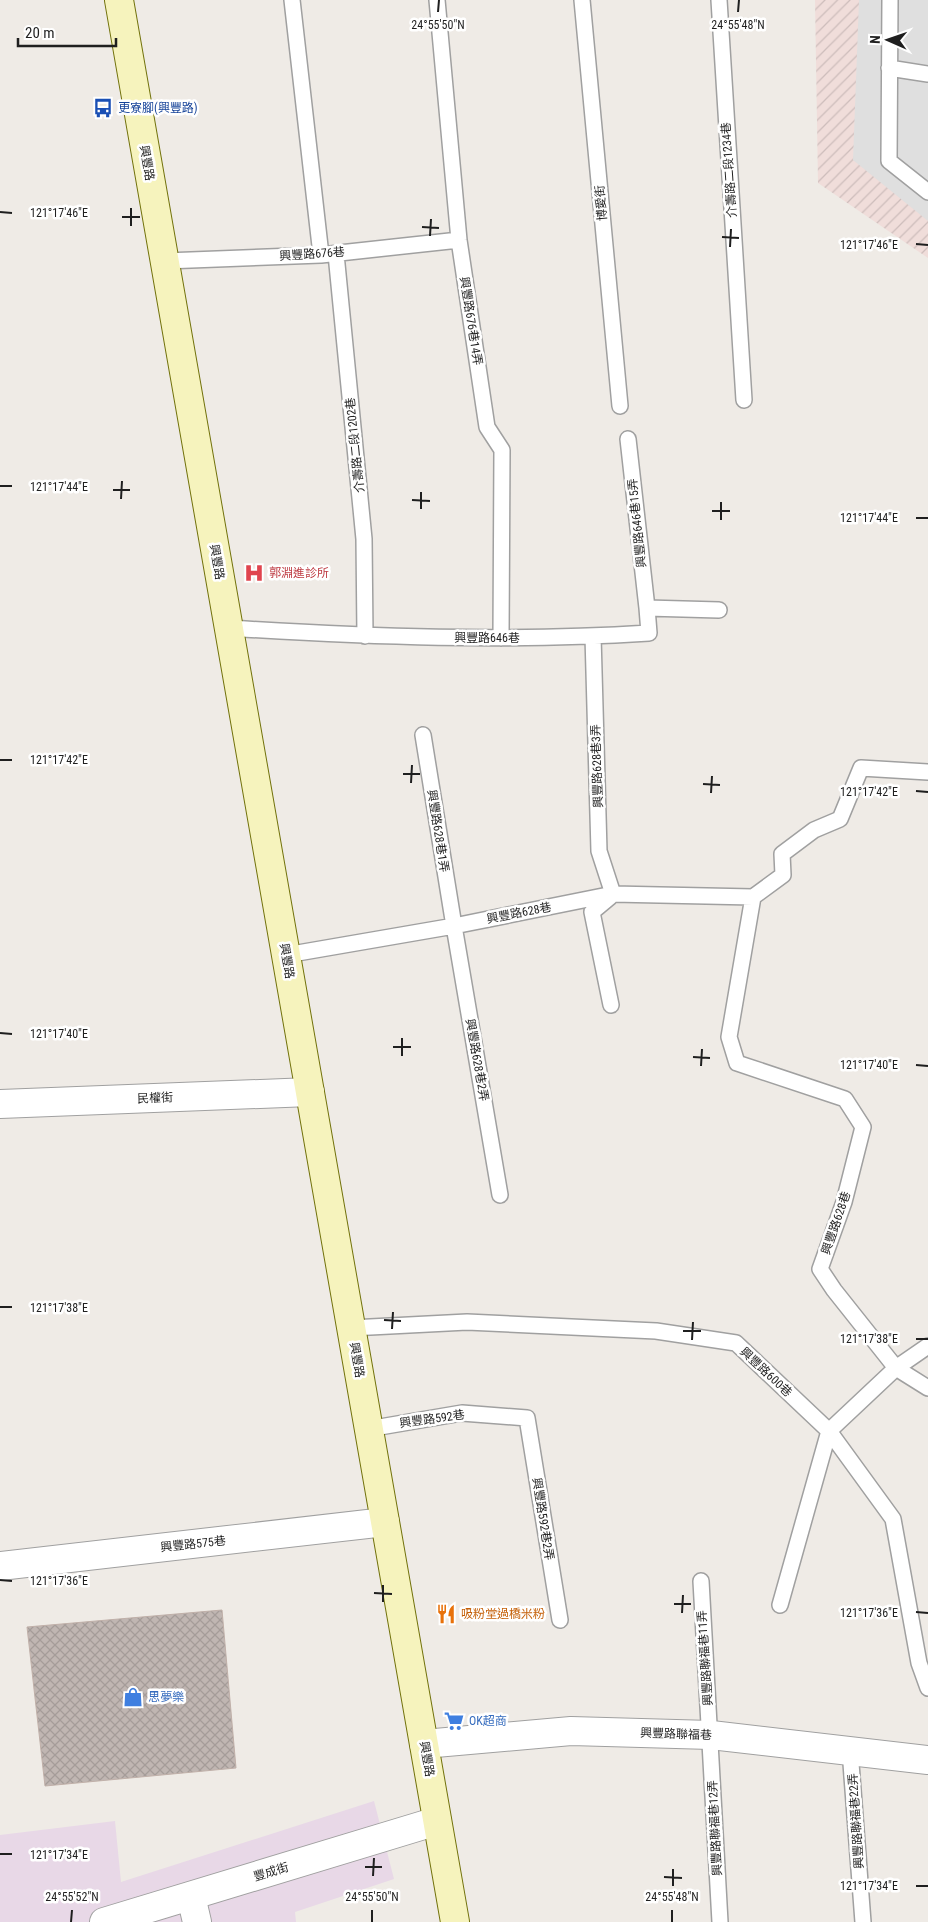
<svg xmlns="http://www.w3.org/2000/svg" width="928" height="1922" viewBox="0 0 928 1922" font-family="'Roboto Condensed','Noto Sans TC',sans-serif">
  <defs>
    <pattern id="military-furrows" width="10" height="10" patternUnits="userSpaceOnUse" patternTransform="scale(1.25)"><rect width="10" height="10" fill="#f0ddda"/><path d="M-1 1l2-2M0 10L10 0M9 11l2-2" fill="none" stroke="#cdbdbb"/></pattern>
    <pattern id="building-cross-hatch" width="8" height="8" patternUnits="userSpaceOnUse" patternTransform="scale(1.25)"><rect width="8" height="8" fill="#c0b6b2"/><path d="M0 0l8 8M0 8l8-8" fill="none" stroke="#a59c99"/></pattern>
  </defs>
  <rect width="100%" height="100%" fill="#efebe6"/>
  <path fill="#e8d8e7" d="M 374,1801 L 394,1879 L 295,1912 L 296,1922 L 0,1922 L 0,1835 L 115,1821 L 121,1882 Z"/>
  <path fill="url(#military-furrows)" d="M 815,0 L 928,0 L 928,258 L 818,183 Z"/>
  <path fill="#dfdfdf" d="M 859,0 L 928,0 L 928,221 L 853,160 Z"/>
  <path fill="url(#building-cross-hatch)" stroke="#c0b0a9" d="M 222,1610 L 236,1768 L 45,1786 L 27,1627 Z"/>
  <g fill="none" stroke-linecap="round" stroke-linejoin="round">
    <defs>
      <path id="service" d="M 292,0 L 321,255
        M 437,0 L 459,240 L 487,427 L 502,450 L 501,638
        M 582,0 L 620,406
        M 719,0 L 744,400
        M 890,0 L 889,161 L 928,192
        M 889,68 L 928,74
        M 336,254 L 364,539 L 365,636
        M 165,261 L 321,255 L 459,240
        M 628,439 L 647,608
        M 228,628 C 369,637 508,642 649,633 L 647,608 L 719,610
        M 593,636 L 599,851 L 613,894
        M 423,735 L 454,926 L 500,1195
        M 610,897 L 592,912 L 611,1005
        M 753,897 L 729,1037 L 737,1063 L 845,1099 L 863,1127 L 844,1202 L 820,1269 L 834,1290 L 896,1368 L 829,1431 L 780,1605
        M 286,955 L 454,926 L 613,894 L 753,897 L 783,875 L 782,854 L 814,830 L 840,819 L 861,768 L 928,772
        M 351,1328 L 467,1322 L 656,1331 L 736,1343 L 829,1431 L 893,1519 L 919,1663 L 928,1688
        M 928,1346 L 896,1368 L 928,1388
        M 368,1429 L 462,1413 L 527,1418 L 560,1620
        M 701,1581 L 720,1922
        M 850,1750 L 863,1922"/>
      <path id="minor" d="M 0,1104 L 310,1092
        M 0,1566 L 385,1522
        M 424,1744 L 571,1731 L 711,1735 L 928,1760
        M 191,1896 L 197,1922
        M 104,1922 L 437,1821"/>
      <path id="secondary" d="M 119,0 L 455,1922"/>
    </defs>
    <use href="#service" stroke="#a0a0a0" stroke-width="18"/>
    <use href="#minor" stroke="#a0a0a0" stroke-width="30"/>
    <use href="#secondary" stroke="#71710b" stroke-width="30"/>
    <use href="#service" stroke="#fff" stroke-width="15"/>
    <use href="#minor" stroke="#fff" stroke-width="28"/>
    <use href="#secondary" stroke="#f6f3bd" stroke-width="28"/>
  </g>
  <path fill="none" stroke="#1f1f1f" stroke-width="2" d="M 438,12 L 439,0M 738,12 L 739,0M 0,212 L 12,213M 122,217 L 140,217M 131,226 L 131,208M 422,227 L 439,228M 430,236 L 431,219M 722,237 L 739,238M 916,244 L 928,245M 730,247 L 731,229M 0,486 L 12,486M 113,490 L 130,490M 121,499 L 122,481M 412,500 L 430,501M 421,509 L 421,492M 712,511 L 730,511M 916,518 L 928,518M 721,520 L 721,502M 0,760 L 12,760M 403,774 L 420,774M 411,783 L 412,765M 703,784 L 720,785M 916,791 L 928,792M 711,793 L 712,776M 0,1033 L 12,1034M 393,1047 L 411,1047M 402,1056 L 402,1038M 693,1057 L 710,1058M 916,1065 L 928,1066M 701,1066 L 702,1049M 0,1307 L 12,1307M 384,1320 L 401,1321M 392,1329 L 393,1312M 683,1331 L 701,1331M 916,1339 L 928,1339M 692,1340 L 693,1322M 0,1580 L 12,1581M 374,1593 L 392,1594M 383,1602 L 383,1585M 674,1604 L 691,1604M 916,1612 L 928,1613M 682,1613 L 683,1595M 0,1854 L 12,1854M 365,1867 L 382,1867M 373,1876 L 374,1858M 664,1877 L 682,1878M 673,1886 L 673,1869M 916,1886 L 928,1886M 71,1922 L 72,1910M 372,1922 L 372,1910M 672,1922 L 672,1910"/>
  <defs>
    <symbol id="bus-bare" viewBox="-9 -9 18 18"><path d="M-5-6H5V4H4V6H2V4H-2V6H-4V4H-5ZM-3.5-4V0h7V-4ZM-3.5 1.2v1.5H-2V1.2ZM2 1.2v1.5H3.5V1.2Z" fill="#1a4fb4" stroke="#fff" stroke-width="2.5" paint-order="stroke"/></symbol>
    <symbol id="hospital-bare" viewBox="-9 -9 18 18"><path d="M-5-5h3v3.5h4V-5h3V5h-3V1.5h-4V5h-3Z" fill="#e0444e" stroke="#fff" stroke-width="2.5" paint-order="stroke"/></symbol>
    <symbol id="restaurant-bare" viewBox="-9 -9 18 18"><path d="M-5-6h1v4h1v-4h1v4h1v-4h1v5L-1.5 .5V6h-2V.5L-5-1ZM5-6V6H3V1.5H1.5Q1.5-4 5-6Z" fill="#e8710a" stroke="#fff" stroke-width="2.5" paint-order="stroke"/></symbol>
    <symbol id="shop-bare" viewBox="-9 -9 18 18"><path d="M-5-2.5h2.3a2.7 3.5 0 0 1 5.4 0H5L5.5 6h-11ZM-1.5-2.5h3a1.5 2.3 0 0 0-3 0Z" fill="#3f7fe0" stroke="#fff" stroke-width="2.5" paint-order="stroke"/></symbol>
    <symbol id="supermarket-bare" viewBox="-9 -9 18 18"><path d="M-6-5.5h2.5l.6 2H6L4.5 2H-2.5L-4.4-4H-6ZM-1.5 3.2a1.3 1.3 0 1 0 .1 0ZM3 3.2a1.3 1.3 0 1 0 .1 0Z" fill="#3f7fe0" stroke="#fff" stroke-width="2.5" paint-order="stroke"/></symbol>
  </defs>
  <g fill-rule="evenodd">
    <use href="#bus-bare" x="89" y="94" width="28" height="28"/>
    <use href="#hospital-bare" x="240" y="559" width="28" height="28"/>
    <use href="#restaurant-bare" x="432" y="1600" width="28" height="28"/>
    <use href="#shop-bare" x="119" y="1683" width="28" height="28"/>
    <use href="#supermarket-bare" x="440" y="1707" width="28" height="28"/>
  </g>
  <g text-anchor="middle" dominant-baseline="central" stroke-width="5" stroke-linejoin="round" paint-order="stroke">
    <g font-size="12" fill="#164399" stroke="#fff" text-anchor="start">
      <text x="118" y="108">更寮腳(興豐路)</text>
    </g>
    <g font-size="12" fill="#1f1f1f" stroke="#fff">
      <text transform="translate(147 163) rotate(80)">興豐路</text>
      <text transform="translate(729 170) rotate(-94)">介壽路二段1234巷</text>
      <text transform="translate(601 203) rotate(-95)">博愛街</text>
      <text transform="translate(312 254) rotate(-4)">興豐路676巷</text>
      <text transform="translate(471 321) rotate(81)">興豐路676巷14弄</text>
      <text transform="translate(355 445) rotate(-96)">介壽路二段1202巷</text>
      <text transform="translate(637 523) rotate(-96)">興豐路646巷15弄</text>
      <text transform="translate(217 562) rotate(80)">興豐路</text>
      <text x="487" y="638">興豐路646巷</text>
      <text transform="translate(597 766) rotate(-92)">興豐路628巷3弄</text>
      <text transform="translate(438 831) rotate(81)">興豐路628巷1弄</text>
      <text transform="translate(519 913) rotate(-11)">興豐路628巷</text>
      <text transform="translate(287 961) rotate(80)">興豐路</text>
      <text transform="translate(477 1060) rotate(80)">興豐路628巷2弄</text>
      <text transform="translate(155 1098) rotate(-2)">民權街</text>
      <text transform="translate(836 1223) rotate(-71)">興豐路628巷</text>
      <text transform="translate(357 1360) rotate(80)">興豐路</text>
      <text transform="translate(766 1372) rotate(43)">興豐路600巷</text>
      <text transform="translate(432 1419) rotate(-8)">興豐路592巷</text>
      <text transform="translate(543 1519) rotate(81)">興豐路592巷2弄</text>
      <text transform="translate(193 1544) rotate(-6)">興豐路575巷</text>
      <text transform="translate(705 1658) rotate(-94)">興豐路聯福巷11弄</text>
      <text transform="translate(676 1734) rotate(2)">興豐路聯福巷</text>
      <text transform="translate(427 1759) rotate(80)">興豐路</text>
      <text transform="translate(856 1821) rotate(-94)">興豐路聯福巷22弄</text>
      <text transform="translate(715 1828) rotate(-93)">興豐路聯福巷12弄</text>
      <text transform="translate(271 1872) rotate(-17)">豐成街</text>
    </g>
    <g font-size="12" fill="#be3a42" stroke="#fff" text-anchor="start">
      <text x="269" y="573">郭淵進診所</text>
    </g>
    <g font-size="12" fill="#c56008" stroke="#fff" text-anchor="start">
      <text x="461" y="1614">吸粉堂過橋米粉</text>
    </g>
    <g font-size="12" fill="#366cbe" stroke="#fff" text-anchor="start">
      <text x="148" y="1697">思夢樂</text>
      <text x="469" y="1721">OK超商</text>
    </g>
  </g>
  <g font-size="12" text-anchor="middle" fill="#1f1f1f" stroke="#fff" stroke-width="5" stroke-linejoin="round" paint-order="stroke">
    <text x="438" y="29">24°55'50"N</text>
    <text x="738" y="29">24°55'48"N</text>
    <text x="59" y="217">121°17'46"E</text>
    <text x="869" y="249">121°17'46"E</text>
    <text x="59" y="491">121°17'44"E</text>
    <text x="869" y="522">121°17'44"E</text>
    <text x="59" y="764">121°17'42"E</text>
    <text x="869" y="796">121°17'42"E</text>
    <text x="59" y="1038">121°17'40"E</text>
    <text x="869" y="1069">121°17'40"E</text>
    <text x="59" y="1312">121°17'38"E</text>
    <text x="869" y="1343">121°17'38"E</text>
    <text x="59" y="1585">121°17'36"E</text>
    <text x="869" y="1617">121°17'36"E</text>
    <text x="59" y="1859">121°17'34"E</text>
    <text x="869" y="1890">121°17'34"E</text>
    <text x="72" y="1901">24°55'52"N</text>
    <text x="372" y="1901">24°55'50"N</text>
    <text x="672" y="1901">24°55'48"N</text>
  </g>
  <g transform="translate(888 40) rotate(272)" stroke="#ffffff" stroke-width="4" paint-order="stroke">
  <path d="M0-4L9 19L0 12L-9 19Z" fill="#1f1f1f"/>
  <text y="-8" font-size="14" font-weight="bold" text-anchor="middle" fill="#1f1f1f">N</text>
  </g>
  <path d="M18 38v8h98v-8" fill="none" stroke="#1f1f1f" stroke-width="2.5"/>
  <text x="25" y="38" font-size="15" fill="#1f1f1f" stroke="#ffffff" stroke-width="4" paint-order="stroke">20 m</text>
</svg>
